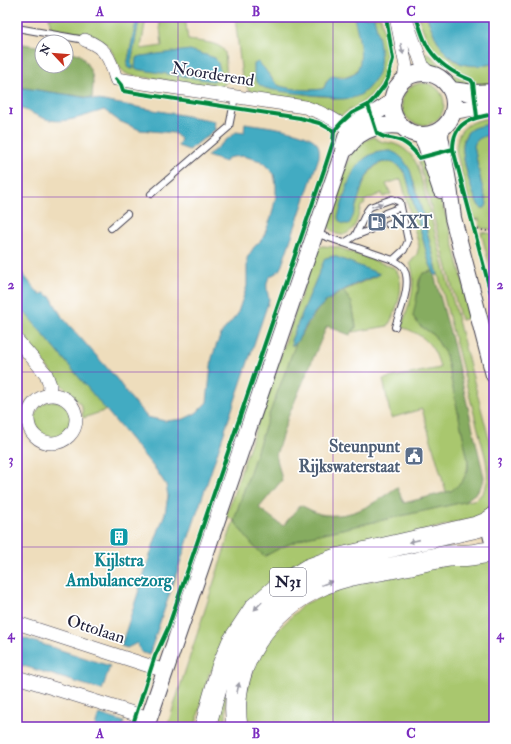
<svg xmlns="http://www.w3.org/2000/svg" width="511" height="744" viewBox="0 0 511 744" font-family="'IM FELL Double Pica',serif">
  <rect width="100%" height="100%" fill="#fff"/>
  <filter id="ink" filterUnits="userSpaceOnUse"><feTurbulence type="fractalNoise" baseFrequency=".025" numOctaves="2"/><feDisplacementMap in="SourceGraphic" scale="8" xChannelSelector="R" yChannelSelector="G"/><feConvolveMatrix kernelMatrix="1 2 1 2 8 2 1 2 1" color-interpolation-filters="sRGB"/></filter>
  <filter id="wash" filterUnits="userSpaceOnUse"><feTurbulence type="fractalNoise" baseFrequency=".012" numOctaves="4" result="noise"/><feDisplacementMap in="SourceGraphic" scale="16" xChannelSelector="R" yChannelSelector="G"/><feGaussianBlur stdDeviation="0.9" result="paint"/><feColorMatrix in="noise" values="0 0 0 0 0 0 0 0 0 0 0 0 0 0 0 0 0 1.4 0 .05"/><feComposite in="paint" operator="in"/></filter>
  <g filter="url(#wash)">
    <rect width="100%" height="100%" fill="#eeddbc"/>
    <path fill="#a9c76e" stroke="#667454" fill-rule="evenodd" d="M 49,17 L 146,17 L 141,49 L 162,46 L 159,17 L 185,17 L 188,40 C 199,42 219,41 225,52 L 227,81 L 221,88 L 129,75 C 115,69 117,55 107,45 C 94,32 69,31 51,28 ZM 137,18 L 139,20 L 131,63 L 133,69 L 130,69 L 127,65 ZM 196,52 L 215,58 L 139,57 Z
      M 235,17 L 354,17 C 358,31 369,66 351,75 C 346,78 341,75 336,76 C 333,77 330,79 327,80 L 324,88 C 318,92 286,89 280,86 C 275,84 272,78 269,74 L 265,88 L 319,96 L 328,96 L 336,99 L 380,50 L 374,17 L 381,17 C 387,48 395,79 364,101 C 357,107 348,110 341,116 L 257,95 L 248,89 L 242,77 Z
      M 418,17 L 427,17 C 433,33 443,58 462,64 C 472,67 484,65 494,64 L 494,89 L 476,88 L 476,83 C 472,76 460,73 452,69 C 433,57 426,38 418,17 Z
      M 426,53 C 434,56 441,67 448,72 C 455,77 466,78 471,85 L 458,88 L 443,74 L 427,64 L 422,54 Z
      M402 104a21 21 0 1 1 42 0a21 21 0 1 1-42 0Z
      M 494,117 L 494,124 C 487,125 476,126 470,130 C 453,142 471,185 476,201 L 479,206 L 483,208 L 485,208 L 487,204 L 481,182 L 474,146 C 476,137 486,136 494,133 L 494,230 L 480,228 L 479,219 L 474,220 L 456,151 C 456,125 472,121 494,117 Z
      M 374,137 C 379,142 384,142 391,143 C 404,146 413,155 418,167 L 494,458 L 494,504 L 485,515 L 304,562 L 209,674 L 195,727 L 167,727 L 234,520 L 226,516 L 317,249 L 322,246 L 337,247 L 395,268 C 407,285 397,309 388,326 L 353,332 L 356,327 L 352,303 L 343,291 L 380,274 L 325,259 L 291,340 L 292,345 L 296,343 L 269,415 L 234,520 C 243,533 252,547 265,556 L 282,547 L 306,537 L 477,499 C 490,486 488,477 486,460 L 420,204 L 410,170 L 391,151 L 377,152 L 364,159 L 347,224 L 350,222 C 356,205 365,159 389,162 C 397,163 402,168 406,175 L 429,262 L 433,271 L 424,273 L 419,280 L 416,306 L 413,316 L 419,325 L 434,335 L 446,355 L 468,460 C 468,475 461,490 446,492 L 422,409 L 391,418 L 383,379 L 440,368 C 435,345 423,334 401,327 C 409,307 418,283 410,263 L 417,254 L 419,246 L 401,179 L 386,184 L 391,194 L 383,197 L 382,193 L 364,201 L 365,204 L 361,206 C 359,212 358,220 355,225 C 345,243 325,234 327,215 L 355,144 Z
      M 427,159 L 447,219 L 472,317 L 461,320 L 419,162 Z
      M 481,232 L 494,234 L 494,282 Z
      M 17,303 L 107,410 L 83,418 L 82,406 L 61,384 L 17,330 Z
      M35 419a18 18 0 1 1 36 0a18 18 0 1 1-36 0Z
      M 469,560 L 494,561 L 494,727 L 243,727 L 244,697 L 261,647 L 304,604 L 349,585 Z
      M 239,648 L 226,699 L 226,727 L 210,727 Z"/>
    <path fill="#86ac61" stroke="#54674e" d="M 17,43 L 42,47 L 42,66 L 66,66 L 66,51 L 80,54 C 94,74 94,75 92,98 L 17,87 Z
      M 433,271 L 453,343 L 484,477 L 483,483 L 477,492 L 464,502 L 306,537 L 282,547 L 265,556 C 252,547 243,533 234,520 L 269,415 L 296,343 L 318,309 L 327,301 L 343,291 L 352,303 L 356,327 L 350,335 L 327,326 L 288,417 L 276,455 L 282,480 L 259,508 L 283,526 L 300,505 C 307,508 314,512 320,514 C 352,520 373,504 397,487 L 404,503 L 451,491 L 462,482 L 468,470 L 468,460 L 446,355 L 434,335 L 419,325 L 413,316 L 421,276 L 424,273 Z"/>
    <path fill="#42abc2" stroke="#32667e" d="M 354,17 L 374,17 C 379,40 388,67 369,87 C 365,92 359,97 351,98 C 347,99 341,99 336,99 C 333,98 330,96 327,96 C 320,95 313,96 306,94 C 296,93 269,91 261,86 C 253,80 254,74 254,64 L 258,62 C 266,68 270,79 278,85 C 284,89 318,92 324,88 C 332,68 334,80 348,77 C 370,71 357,31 354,17 Z
      M 427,17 L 494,17 L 494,64 C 484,65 473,67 463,64 C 460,64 458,61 455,60 C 439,50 434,34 427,17 Z
      M 137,18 L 139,20 L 131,63 L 133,65 L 133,69 L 128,68 L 127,65 Z
      M 190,50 L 215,58 L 218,63 L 221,75 L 218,79 L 213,81 L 135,69 L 136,58 L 141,56 Z
      M 17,87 L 70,95 L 215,121 L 214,128 L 216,129 L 189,150 L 178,146 L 181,139 L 174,133 L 140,130 L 119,121 L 104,110 C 86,115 64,125 46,119 C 36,116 27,110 17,107 Z
      M 245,123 C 262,126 310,130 318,145 C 320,149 319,153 319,157 L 282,265 C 278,274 276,272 270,277 C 264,283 268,293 269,300 L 149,655 L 141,652 L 137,643 L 127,648 L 121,646 L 154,543 L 165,513 L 168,496 L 166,485 L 156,470 L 17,303 L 17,267 L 40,295 L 44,293 L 51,297 L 62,317 L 116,378 L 129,396 L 147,417 L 165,421 L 184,419 L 196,413 L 207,402 L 212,358 L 216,346 L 222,332 L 237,315 L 247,286 L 247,258 L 254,247 L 263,238 L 271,218 L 276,196 L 276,185 L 274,174 L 261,161 L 243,156 L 232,157 L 228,158 L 225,162 L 207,156 L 236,132 L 244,133 Z
      M 494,124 L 494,133 C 486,136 476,137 474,146 L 481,182 L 487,204 L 485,208 L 481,208 C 473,201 462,158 463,147 C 463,142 465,136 468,132 C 473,126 486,125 494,124 Z
      M 391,151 L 397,154 L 403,159 L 410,170 L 420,204 L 438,275 L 435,275 L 429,262 L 406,175 C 402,168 397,163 389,162 C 361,159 360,208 349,224 L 344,224 L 340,222 L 338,217 C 348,187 351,150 391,151 Z
      M 334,256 L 380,274 C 359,282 334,292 318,309 C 309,318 303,332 296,343 L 292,346 L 291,340 L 325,258 Z
      M 17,636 L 110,666 L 102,690 L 17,664 Z
      M 99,714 L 124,722 L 122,727 L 95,727 Z"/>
  </g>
  <g filter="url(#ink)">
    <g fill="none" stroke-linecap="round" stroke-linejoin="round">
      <defs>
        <path id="service" d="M 17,28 L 85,40
          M 151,194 L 229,127 L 235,97
          M 385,213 L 401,207
          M 388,224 L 404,218
          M 111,228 L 127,214
          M 315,233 L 393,260 C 397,262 401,264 403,267 C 413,283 400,311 395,327
          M 355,236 L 370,230
          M 344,243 L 355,236 L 367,211 L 370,207 L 392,199 L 400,202 L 408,241 L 404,250 L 393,260"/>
        <path id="minor" d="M 396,17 L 406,66 L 404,80
          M 405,17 L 423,67 L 429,73
          M 85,40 C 106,48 110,58 116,79 L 305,107 C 325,113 340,122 357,135
          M 17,340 L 46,374 L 50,385 L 49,395
          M28 419a24 24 0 1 1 48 0a24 24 0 1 1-48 0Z
          M 17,623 L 165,671
          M 17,677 L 149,718"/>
        <path id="tertiary" d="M392 104a31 31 0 1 1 62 0a31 31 0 1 1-62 0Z
          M 451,90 L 474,93 L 494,92
          M 453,111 L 494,104
          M 441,129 L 440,136 L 449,187 L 453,218 L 494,375
          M 421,135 L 426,145 L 441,190
          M 346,149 C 350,145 354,139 359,135 C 371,127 387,124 402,126
          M 146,727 L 343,152 C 346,114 372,122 393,100"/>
        <path id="secondary" d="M 494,516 L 491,530 L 494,542"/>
        <path id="trunk" d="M 205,727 L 222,667 L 232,643 L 255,608 L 278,588 L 309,569 L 336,559 L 477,527 L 487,523 L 493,519
          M 237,727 C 228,665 268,608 324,584 C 348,573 375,572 401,566 C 417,563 433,558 449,556 C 456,555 463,556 470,555 C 478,554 486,552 494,552"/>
      </defs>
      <use href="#service" stroke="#413e4e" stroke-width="8"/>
      <use href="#minor" stroke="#413e4e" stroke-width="14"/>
      <use href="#tertiary" stroke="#413e4e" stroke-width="18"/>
      <use href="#secondary" stroke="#413e4e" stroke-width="20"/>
      <use href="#trunk" stroke="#413e4e" stroke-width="22"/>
      <path stroke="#413e4e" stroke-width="2" stroke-dasharray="1 3" stroke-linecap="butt" d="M 474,229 L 494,232"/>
      <use href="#service" stroke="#fff" stroke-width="6"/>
      <use href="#minor" stroke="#fff" stroke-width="13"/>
      <use href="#tertiary" stroke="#fff" stroke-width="16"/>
      <use href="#secondary" stroke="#fff" stroke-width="18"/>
      <use href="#trunk" stroke="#fff" stroke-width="21"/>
      <defs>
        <path id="cycleway" d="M 416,17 C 420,27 423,40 429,49 C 439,64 455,74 471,80 L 473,83 L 477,117
          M 116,79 L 121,85 L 123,91 L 300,118 L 319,123 L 334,131
          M 368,105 L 377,133 C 382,138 388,137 395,139 C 405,141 414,149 419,158 L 453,149
          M 494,114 C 471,118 453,122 453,149 L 494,305
          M 132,727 L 155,656 L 168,628 L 324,170 L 333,142 L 334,131 L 341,123 L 352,113 L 368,105 L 374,99 L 384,86 L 388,78 L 393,59 L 386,17"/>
      </defs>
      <use href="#cycleway" stroke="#fff" stroke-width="6"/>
      <use href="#cycleway" stroke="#00873e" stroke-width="4"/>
    </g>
    <defs><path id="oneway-solid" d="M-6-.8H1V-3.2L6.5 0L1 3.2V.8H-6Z"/></defs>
    <g fill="#9c9ca7">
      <use href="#oneway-solid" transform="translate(402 49) rotate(77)"/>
      <use href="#oneway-solid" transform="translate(377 205) rotate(-20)"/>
      <use href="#oneway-solid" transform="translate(414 541) rotate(167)"/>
      <use href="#oneway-solid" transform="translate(327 583) rotate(-21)"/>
      <use href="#oneway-solid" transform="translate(258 606) rotate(134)"/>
      <use href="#oneway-solid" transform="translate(238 688) rotate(-78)"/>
    </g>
  </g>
  <path fill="none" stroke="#7b2cbf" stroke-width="1" stroke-opacity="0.55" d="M 178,17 L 178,727M 333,17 L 333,727M 17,197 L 494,197M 17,372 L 494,372M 17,547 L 494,547"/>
  <defs>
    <symbol id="fuel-square" viewBox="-11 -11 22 22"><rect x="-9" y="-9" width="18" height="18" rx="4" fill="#5c6f8a" stroke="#fff"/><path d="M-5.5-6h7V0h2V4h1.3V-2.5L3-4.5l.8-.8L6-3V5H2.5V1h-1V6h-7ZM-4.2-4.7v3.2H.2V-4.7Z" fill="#fff"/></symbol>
    <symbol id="civic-square" viewBox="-11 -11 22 22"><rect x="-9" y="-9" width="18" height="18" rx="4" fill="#5c6f8a" stroke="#fff"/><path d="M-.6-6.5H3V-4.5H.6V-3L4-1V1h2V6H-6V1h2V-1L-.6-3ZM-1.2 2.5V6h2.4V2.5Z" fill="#fff"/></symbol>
    <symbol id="building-square" viewBox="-11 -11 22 22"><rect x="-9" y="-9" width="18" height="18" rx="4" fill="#0f9aa8" stroke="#fff"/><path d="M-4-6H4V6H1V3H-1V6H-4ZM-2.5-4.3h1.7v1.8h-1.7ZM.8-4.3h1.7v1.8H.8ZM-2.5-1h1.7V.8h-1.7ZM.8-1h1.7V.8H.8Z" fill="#fff"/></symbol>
  </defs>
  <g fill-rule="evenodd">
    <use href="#fuel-square" x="366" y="211" width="22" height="22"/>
    <use href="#civic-square" x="403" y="445" width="22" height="22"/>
    <use href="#building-square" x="108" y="526" width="22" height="22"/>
  </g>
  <g text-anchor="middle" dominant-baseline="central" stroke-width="3.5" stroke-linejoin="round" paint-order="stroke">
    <rect fill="#fff" stroke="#646476" stroke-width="1" x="270" y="568" width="36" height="28" rx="3"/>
    <g font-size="16" font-weight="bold" fill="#22223b">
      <text x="288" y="582">N31</text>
    </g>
    <g font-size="17" fill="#22223b" stroke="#fff">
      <text transform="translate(213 74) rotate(9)">Noorderend</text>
      <text transform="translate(96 629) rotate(18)">Ottolaan</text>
    </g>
    <g font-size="17" font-weight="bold" fill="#4e5e75" stroke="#fff" text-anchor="start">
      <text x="391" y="222">NXT</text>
      <text x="400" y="446" text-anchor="end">Steunpunt<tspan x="400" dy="20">Rijkswaterstaat</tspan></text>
    </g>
    <g font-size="17" font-weight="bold" fill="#0d838f" stroke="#fff">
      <text x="119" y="560">Kijlstra<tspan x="119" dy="20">Ambulancezorg</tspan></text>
    </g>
  </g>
  <rect width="511" height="744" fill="none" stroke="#fff" stroke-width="44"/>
  <g transform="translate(54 54) rotate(296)"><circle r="19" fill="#ffffff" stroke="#a7a7b1"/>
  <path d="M0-3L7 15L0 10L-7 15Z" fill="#c8321e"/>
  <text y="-6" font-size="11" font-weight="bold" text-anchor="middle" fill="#22223b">N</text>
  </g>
  <rect x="22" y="22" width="467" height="700" fill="none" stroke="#7b2cbf" stroke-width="1.5"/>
  <g font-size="13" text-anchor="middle" font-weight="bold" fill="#7b2cbf">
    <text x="100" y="16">A</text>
    <text x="256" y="16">B</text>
    <text x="411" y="16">C</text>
    <text x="11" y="114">1</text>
    <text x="500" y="114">1</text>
    <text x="11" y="289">2</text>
    <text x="500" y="289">2</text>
    <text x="11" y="464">3</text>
    <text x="500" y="464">3</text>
    <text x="11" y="639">4</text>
    <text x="500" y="639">4</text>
    <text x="100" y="738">A</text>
    <text x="256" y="738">B</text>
    <text x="411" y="738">C</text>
  </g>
</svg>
